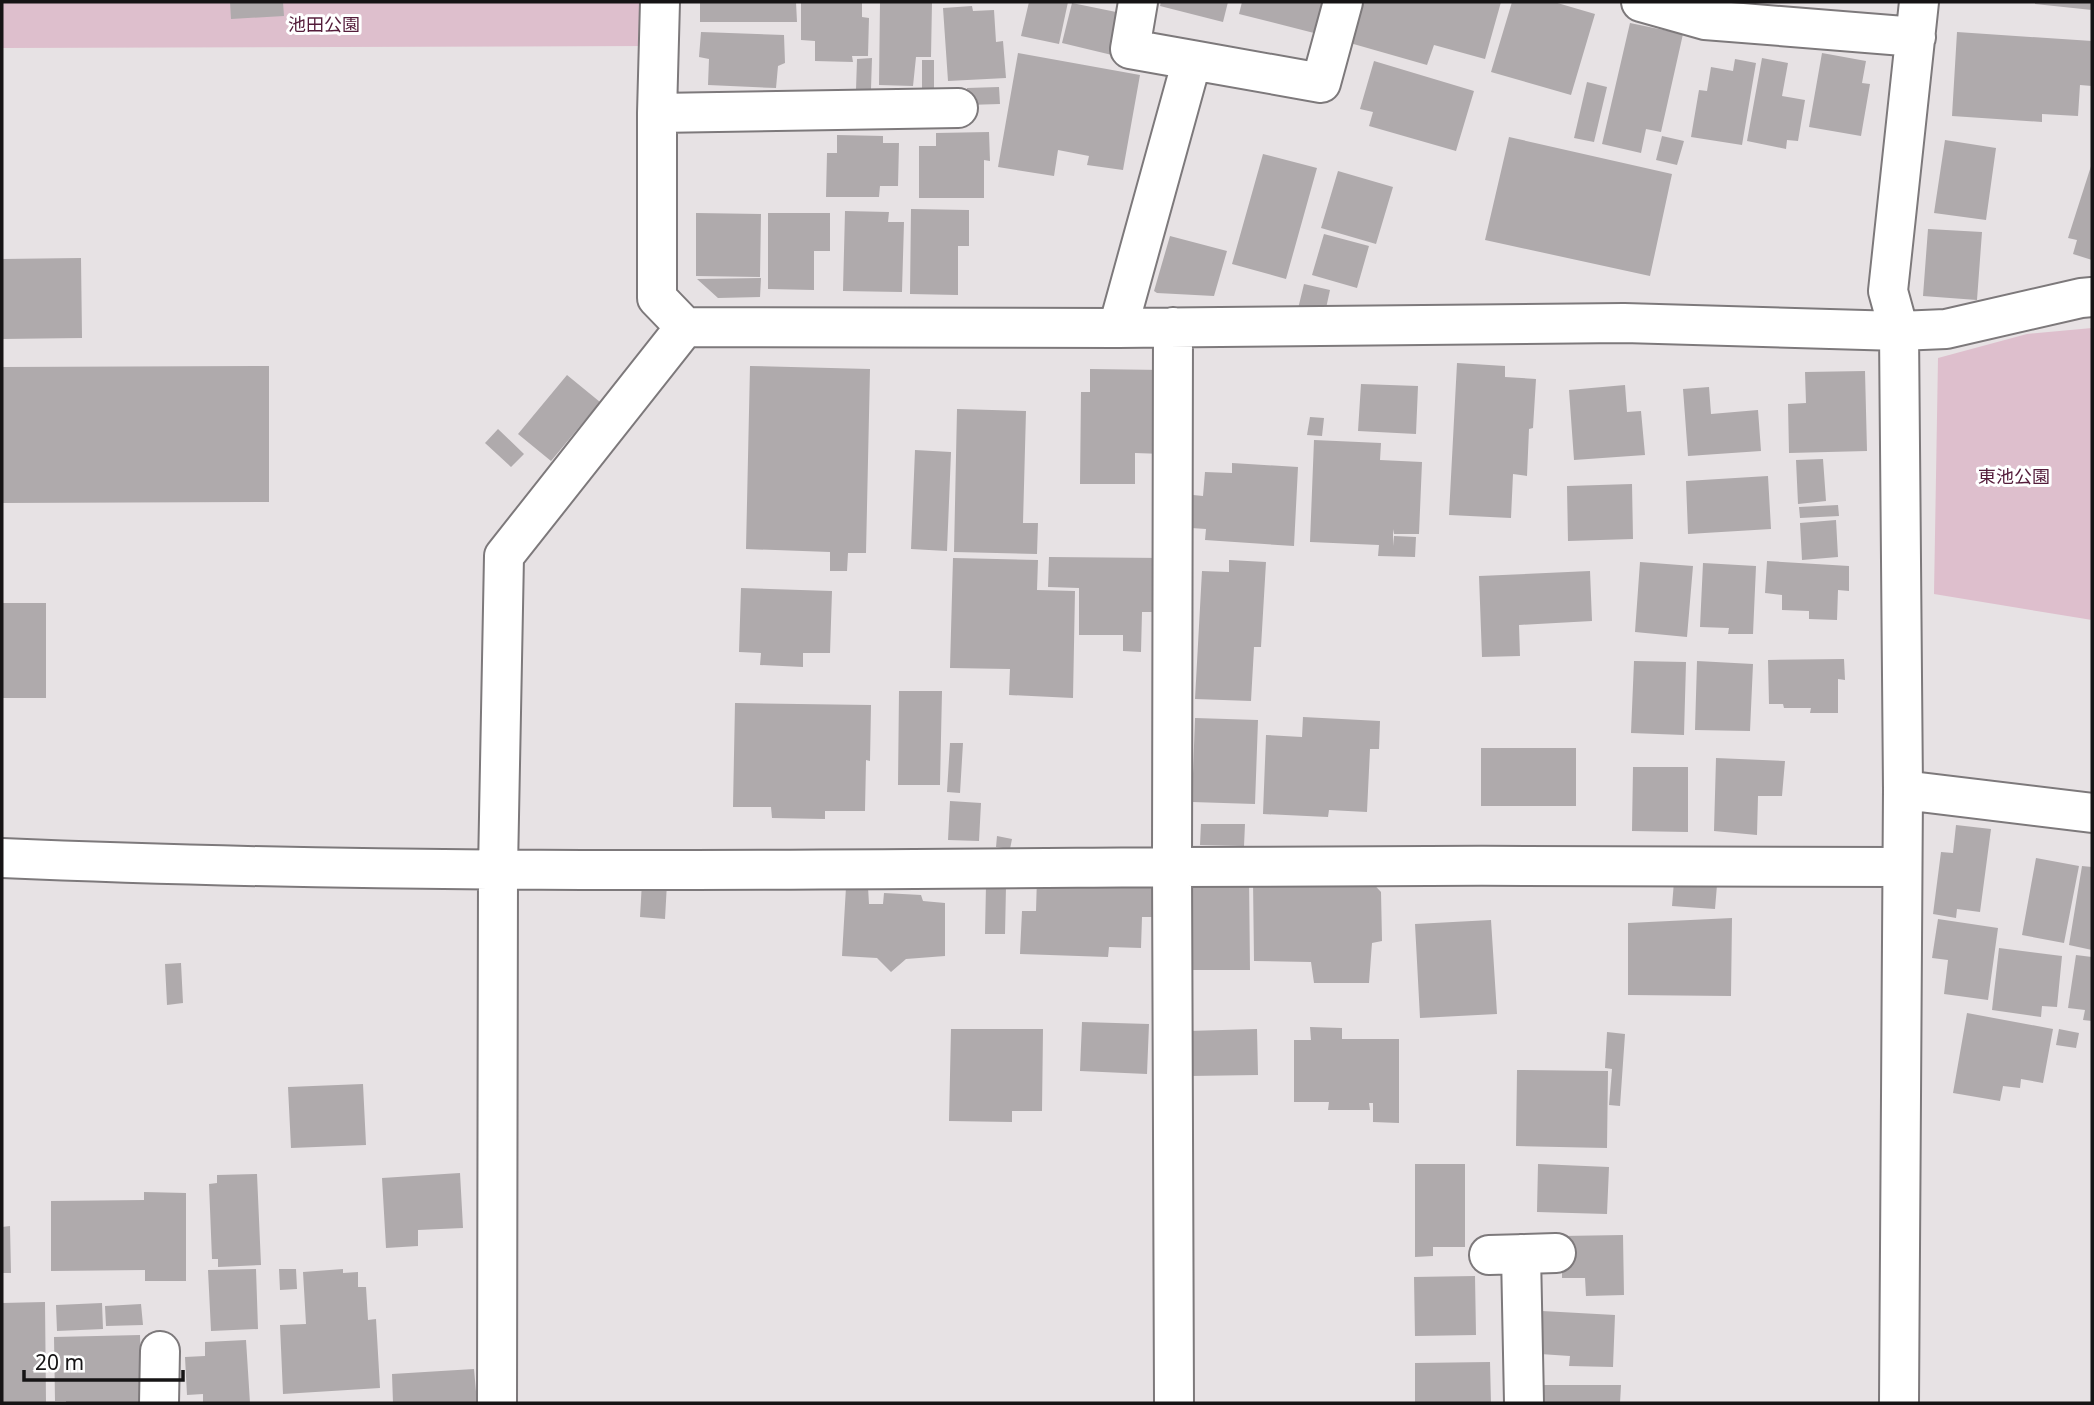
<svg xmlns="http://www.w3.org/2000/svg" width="2094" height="1405" viewBox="0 0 2094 1405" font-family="'Noto Sans','Noto Sans JP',sans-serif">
  <rect width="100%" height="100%" fill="#e7e2e4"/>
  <path fill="#debfcd" d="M 2,2 L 647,2 L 648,46 L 2,48 Z
    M 2092,328 L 2092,620 L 1934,594 L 1938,358 L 2027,334 Z"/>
  <path fill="#afaaac" d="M 230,2 L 283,2 L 284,16 L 231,19 Z
    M 700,2 L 796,2 L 797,22 L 700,22 Z
    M 801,2 L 862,2 L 862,17 L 869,18 L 868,56 L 852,56 L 853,62 L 815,61 L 815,41 L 801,40 Z
    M 880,2 L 932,2 L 931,57 L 916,57 L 913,86 L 879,85 Z
    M 1029,2 L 1068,2 L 1059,44 L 1021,36 Z
    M 1161,2 L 1228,2 L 1223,22 L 1160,6 Z
    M 1242,2 L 1322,2 L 1314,33 L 1239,14 Z
    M 1362,2 L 1501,2 L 1485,59 L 1434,45 L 1427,65 L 1350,43 Z
    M 1512,2 L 1554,2 L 1595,14 L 1571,95 L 1491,72 Z
    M 2035,2 L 2092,2 L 2092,10 L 2035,4 Z
    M 1072,3 L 1121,13 L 1112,55 L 1062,43 Z
    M 972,6 L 973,11 L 994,10 L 996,42 L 1003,41 L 1006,78 L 948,81 L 943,8 Z
    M 1630,23 L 1683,34 L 1661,132 L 1646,129 L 1641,153 L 1602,144 Z
    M 701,32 L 784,35 L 785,63 L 778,66 L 776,88 L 708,85 L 709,59 L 699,57 Z
    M 1957,32 L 2092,41 L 2092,86 L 2080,85 L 2078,116 L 2042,114 L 2042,122 L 1952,116 Z
    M 1018,53 L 1140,75 L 1123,170 L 1087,165 L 1089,156 L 1058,150 L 1054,176 L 998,167 Z
    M 1822,53 L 1866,61 L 1862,83 L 1870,84 L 1861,136 L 1809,127 Z
    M 872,58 L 871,89 L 856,90 L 857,59 Z
    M 1762,58 L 1788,63 L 1782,96 L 1805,100 L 1798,141 L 1787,140 L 1786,149 L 1747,141 Z
    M 1735,59 L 1756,63 L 1742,145 L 1691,137 L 1699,90 L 1707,91 L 1711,67 L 1733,71 Z
    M 922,60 L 934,60 L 934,89 L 922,89 Z
    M 1374,61 L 1474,91 L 1456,151 L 1369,126 L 1373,112 L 1360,109 Z
    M 1587,82 L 1607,87 L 1594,142 L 1574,138 Z
    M 999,87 L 1000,104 L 967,105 L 967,88 Z
    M 989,132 L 990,161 L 984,160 L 984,198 L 919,198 L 919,146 L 936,146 L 936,133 Z
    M 837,135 L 883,136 L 883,143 L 899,143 L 898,186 L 880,186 L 879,197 L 826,197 L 827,153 L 837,153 Z
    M 1662,136 L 1684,141 L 1677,165 L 1656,160 Z
    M 1509,137 L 1672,174 L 1650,276 L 1485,240 Z
    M 1945,140 L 1996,148 L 1986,220 L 1934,213 Z
    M 1263,154 L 1317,168 L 1286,279 L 1232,264 Z
    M 2092,163 L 2092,260 L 2073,254 L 2077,240 L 2068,238 Z
    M 1338,171 L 1393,187 L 1376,244 L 1321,228 Z
    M 911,209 L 969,210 L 969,246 L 958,246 L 958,295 L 910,294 Z
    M 845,211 L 889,212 L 888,222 L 904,222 L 902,292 L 843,291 Z
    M 696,213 L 761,214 L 760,277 L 696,276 Z
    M 768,213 L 830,213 L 830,251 L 814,251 L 814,290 L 768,289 Z
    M 1928,229 L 1982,232 L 1977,300 L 1923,296 Z
    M 1324,234 L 1369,246 L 1357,288 L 1312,275 Z
    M 1170,236 L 1227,251 L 1214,296 L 1157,293 L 1154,291 Z
    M 81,258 L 82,338 L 2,339 L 2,259 Z
    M 761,278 L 760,297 L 718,298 L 697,279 Z
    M 1304,284 L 1330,290 L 1323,322 L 1296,317 Z
    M 1457,363 L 1505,366 L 1505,377 L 1536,379 L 1533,428 L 1529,429 L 1527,476 L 1513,474 L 1511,518 L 1449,515 Z
    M 269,366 L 269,502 L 2,503 L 2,367 Z
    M 750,366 L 870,369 L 866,553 L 848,553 L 847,571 L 830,571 L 830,552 L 746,549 Z
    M 1090,369 L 1163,370 L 1163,454 L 1135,453 L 1135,484 L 1080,484 L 1081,392 L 1090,392 Z
    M 1865,371 L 1867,451 L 1789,453 L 1788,404 L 1806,403 L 1805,372 Z
    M 567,375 L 600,402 L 551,461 L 518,434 Z
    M 1361,384 L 1418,386 L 1416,434 L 1358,431 Z
    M 1625,385 L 1627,412 L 1641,411 L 1645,455 L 1574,460 L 1569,390 Z
    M 1709,387 L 1711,414 L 1758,410 L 1761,451 L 1688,456 L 1683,389 Z
    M 957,409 L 1026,411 L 1023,523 L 1038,523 L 1037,554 L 954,552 Z
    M 1310,417 L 1324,418 L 1322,436 L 1307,435 Z
    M 498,429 L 524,454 L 511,467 L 485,443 Z
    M 1314,440 L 1381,443 L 1380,460 L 1422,462 L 1419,534 L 1394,534 L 1393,529 L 1393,546 L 1394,536 L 1416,537 L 1415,557 L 1378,556 L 1379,545 L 1310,542 Z
    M 915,450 L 951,452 L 947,551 L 911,549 Z
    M 1823,459 L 1826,501 L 1798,504 L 1796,460 Z
    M 1232,463 L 1298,467 L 1294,546 L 1205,540 L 1206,529 L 1191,528 L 1193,495 L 1203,496 L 1205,472 L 1232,473 Z
    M 1768,476 L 1771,529 L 1688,534 L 1686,481 Z
    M 1632,484 L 1633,539 L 1568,541 L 1567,486 Z
    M 1838,505 L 1839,516 L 1800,518 L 1799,507 Z
    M 1836,520 L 1838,557 L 1802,560 L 1800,523 Z
    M 1049,557 L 1163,558 L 1162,612 L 1142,612 L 1141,652 L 1123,651 L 1123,635 L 1079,635 L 1079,588 L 1048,587 Z
    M 953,558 L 1038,560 L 1037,590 L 1075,591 L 1073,698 L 1009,695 L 1010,669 L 950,668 Z
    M 1229,560 L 1266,562 L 1261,647 L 1254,647 L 1251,701 L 1195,699 L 1202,571 L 1229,572 Z
    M 1767,561 L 1849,566 L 1849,591 L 1838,590 L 1837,620 L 1809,619 L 1809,611 L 1782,610 L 1782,595 L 1765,593 Z
    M 1640,562 L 1693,566 L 1687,637 L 1635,632 Z
    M 1703,563 L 1756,566 L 1753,634 L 1728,634 L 1729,628 L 1700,627 Z
    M 1590,571 L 1592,621 L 1519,625 L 1520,656 L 1482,657 L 1479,576 Z
    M 741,588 L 832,591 L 830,653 L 803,653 L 803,667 L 760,665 L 761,653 L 739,652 Z
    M 2,603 L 46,603 L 46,698 L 2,698 Z
    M 1844,659 L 1845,680 L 1838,679 L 1838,713 L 1810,713 L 1811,708 L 1784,708 L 1783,704 L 1769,704 L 1768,660 Z
    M 1634,661 L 1686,662 L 1684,735 L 1631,733 Z
    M 1697,661 L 1753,664 L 1750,731 L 1695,730 Z
    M 899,691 L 942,691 L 940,785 L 898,785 Z
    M 735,703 L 871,705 L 870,761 L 866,760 L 865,811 L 825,811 L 825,819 L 772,818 L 771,807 L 733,807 Z
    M 1303,717 L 1380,721 L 1379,749 L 1370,749 L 1367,812 L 1329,810 L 1328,817 L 1263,814 L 1266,735 L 1302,737 Z
    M 1195,718 L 1258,720 L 1255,804 L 1192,802 Z
    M 950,743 L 963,743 L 960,793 L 947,792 Z
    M 1481,748 L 1576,748 L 1576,806 L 1481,806 Z
    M 1716,758 L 1785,761 L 1782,796 L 1758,796 L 1757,835 L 1714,831 Z
    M 1633,767 L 1688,767 L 1688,832 L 1632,831 Z
    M 950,801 L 981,803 L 979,841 L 948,840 Z
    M 1201,824 L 1245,824 L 1244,846 L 1200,845 Z
    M 1956,825 L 1991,829 L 1980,912 L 1957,909 L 1956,918 L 1933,914 L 1941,852 L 1953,853 Z
    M 997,836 L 1012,839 L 1010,849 L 996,847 Z
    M 2036,858 L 2079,866 L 2064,943 L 2022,935 Z
    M 2082,866 L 2092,867 L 2092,950 L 2069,945 Z
    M 1675,869 L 1718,873 L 1715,909 L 1672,906 Z
    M 1037,877 L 1155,882 L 1153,917 L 1142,917 L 1141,948 L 1109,947 L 1108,957 L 1020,954 L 1022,911 L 1036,911 Z
    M 1191,877 L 1249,877 L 1250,970 L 1192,970 Z
    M 1367,877 L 1381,892 L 1382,941 L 1372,943 L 1369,983 L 1314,983 L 1311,962 L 1254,961 L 1253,881 Z
    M 642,882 L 667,883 L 665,919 L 640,917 Z
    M 986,885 L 1006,886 L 1005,934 L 985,934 Z
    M 846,887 L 868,887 L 869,904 L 883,904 L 884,893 L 921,895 L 923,901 L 945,903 L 945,956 L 906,959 L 891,972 L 877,958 L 842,956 Z
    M 1732,918 L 1731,996 L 1628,995 L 1628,923 Z
    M 1938,919 L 1998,928 L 1988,1000 L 1944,994 L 1948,960 L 1932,958 Z
    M 1491,920 L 1497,1014 L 1420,1018 L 1415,924 Z
    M 1999,948 L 2062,956 L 2057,1007 L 2042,1006 L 2041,1017 L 1992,1010 Z
    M 2076,955 L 2092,957 L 2092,1021 L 2083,1020 L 2085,1010 L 2068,1008 Z
    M 181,963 L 183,1003 L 167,1005 L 165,964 Z
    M 1967,1013 L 2053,1029 L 2043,1083 L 2021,1079 L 2020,1088 L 2003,1086 L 2000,1101 L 1953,1093 Z
    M 1082,1022 L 1149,1024 L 1147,1074 L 1080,1071 Z
    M 1310,1027 L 1342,1028 L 1342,1039 L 1399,1039 L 1399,1123 L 1373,1122 L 1373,1103 L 1369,1103 L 1370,1110 L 1328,1110 L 1329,1102 L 1294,1102 L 1294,1040 L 1311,1040 Z
    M 951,1029 L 1043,1029 L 1042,1111 L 1012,1111 L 1012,1122 L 949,1121 Z
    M 1257,1029 L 1258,1075 L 1189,1076 L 1188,1031 Z
    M 2059,1029 L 2079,1033 L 2076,1048 L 2056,1045 Z
    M 1607,1032 L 1625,1034 L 1620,1106 L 1609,1105 L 1612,1069 L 1605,1068 Z
    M 1517,1070 L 1608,1071 L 1607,1148 L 1516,1146 Z
    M 363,1084 L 366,1145 L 291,1148 L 288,1087 Z
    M 1415,1164 L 1465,1164 L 1465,1247 L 1433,1247 L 1433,1256 L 1415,1257 Z
    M 1538,1164 L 1609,1167 L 1607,1214 L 1537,1212 Z
    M 460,1173 L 463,1228 L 418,1230 L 418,1246 L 386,1248 L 382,1178 Z
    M 257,1174 L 261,1265 L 218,1267 L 218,1259 L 212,1259 L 209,1184 L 217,1183 L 217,1175 Z
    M 144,1192 L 186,1193 L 186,1281 L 145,1281 L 145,1270 L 51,1271 L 51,1201 L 144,1200 Z
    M 10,1226 L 11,1273 L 2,1273 L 2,1227 Z
    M 1623,1235 L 1624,1295 L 1586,1296 L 1585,1278 L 1562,1278 L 1562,1236 Z
    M 256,1269 L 258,1329 L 211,1331 L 208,1270 Z
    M 279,1269 L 296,1269 L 297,1289 L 280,1290 Z
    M 343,1269 L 343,1273 L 358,1272 L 358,1287 L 366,1287 L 368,1320 L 376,1319 L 380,1388 L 283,1394 L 280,1325 L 306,1324 L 303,1272 Z
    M 1475,1276 L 1476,1335 L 1415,1336 L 1414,1277 Z
    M 45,1302 L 46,1403 L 2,1403 L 2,1303 Z
    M 102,1303 L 103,1329 L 57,1331 L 56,1305 Z
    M 141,1304 L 143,1325 L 106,1326 L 105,1306 Z
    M 1542,1311 L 1615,1315 L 1613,1367 L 1569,1366 L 1570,1356 L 1540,1354 Z
    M 140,1335 L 142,1403 L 66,1403 L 66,1401 L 55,1401 L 54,1337 Z
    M 246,1340 L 250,1403 L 203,1403 L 203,1394 L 187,1395 L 185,1357 L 205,1356 L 205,1342 Z
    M 1490,1362 L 1491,1403 L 1415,1403 L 1415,1363 Z
    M 474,1369 L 477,1403 L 393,1403 L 392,1374 Z
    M 1544,1385 L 1621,1385 L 1620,1403 L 1544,1403 Z"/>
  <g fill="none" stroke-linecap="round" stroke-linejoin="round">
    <defs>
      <path id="minor" d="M 660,2 L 657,113 L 657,298 L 685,327 L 1118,328 L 1624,323 L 1899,331 L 1946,329 L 2081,298 L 2092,297
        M 1138,2 L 1130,49 L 1192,60
        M 1641,2 L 1705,20 L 1916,37
        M 657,113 L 958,108
        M 1173,327 L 1172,867 L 1174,1403
        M 1118,328 L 1192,60 L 1321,83 L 1343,2
        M 1903,790 L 2092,813
        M 2,858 C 393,875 784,870 1175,867 C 1417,865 1659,866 1901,867
        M 1521,1254 L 1524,1403
        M 1489,1255 L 1556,1253
        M 159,1403 L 160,1351
        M 497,1403 L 498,869 L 504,556 L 685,327
        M 1899,1403 L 1903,790 L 1899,331 L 1888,291 L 1919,2"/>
    </defs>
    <use href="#minor" stroke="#7d797b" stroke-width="42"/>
    <use href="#minor" stroke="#fff" stroke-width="38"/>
  </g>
  <g text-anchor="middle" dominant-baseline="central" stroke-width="6" stroke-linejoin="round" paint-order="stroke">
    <g font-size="18" fill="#541c3a" stroke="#fff">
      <text x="324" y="24">池田公園</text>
      <text x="2014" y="476">東池公園</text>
    </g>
  </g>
  <rect width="2094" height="1405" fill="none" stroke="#161415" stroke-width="7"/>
  <path d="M24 1370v10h159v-10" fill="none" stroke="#161415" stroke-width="3.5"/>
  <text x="35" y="1370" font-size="21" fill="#161415" stroke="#ffffff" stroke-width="5" paint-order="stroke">20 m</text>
</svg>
